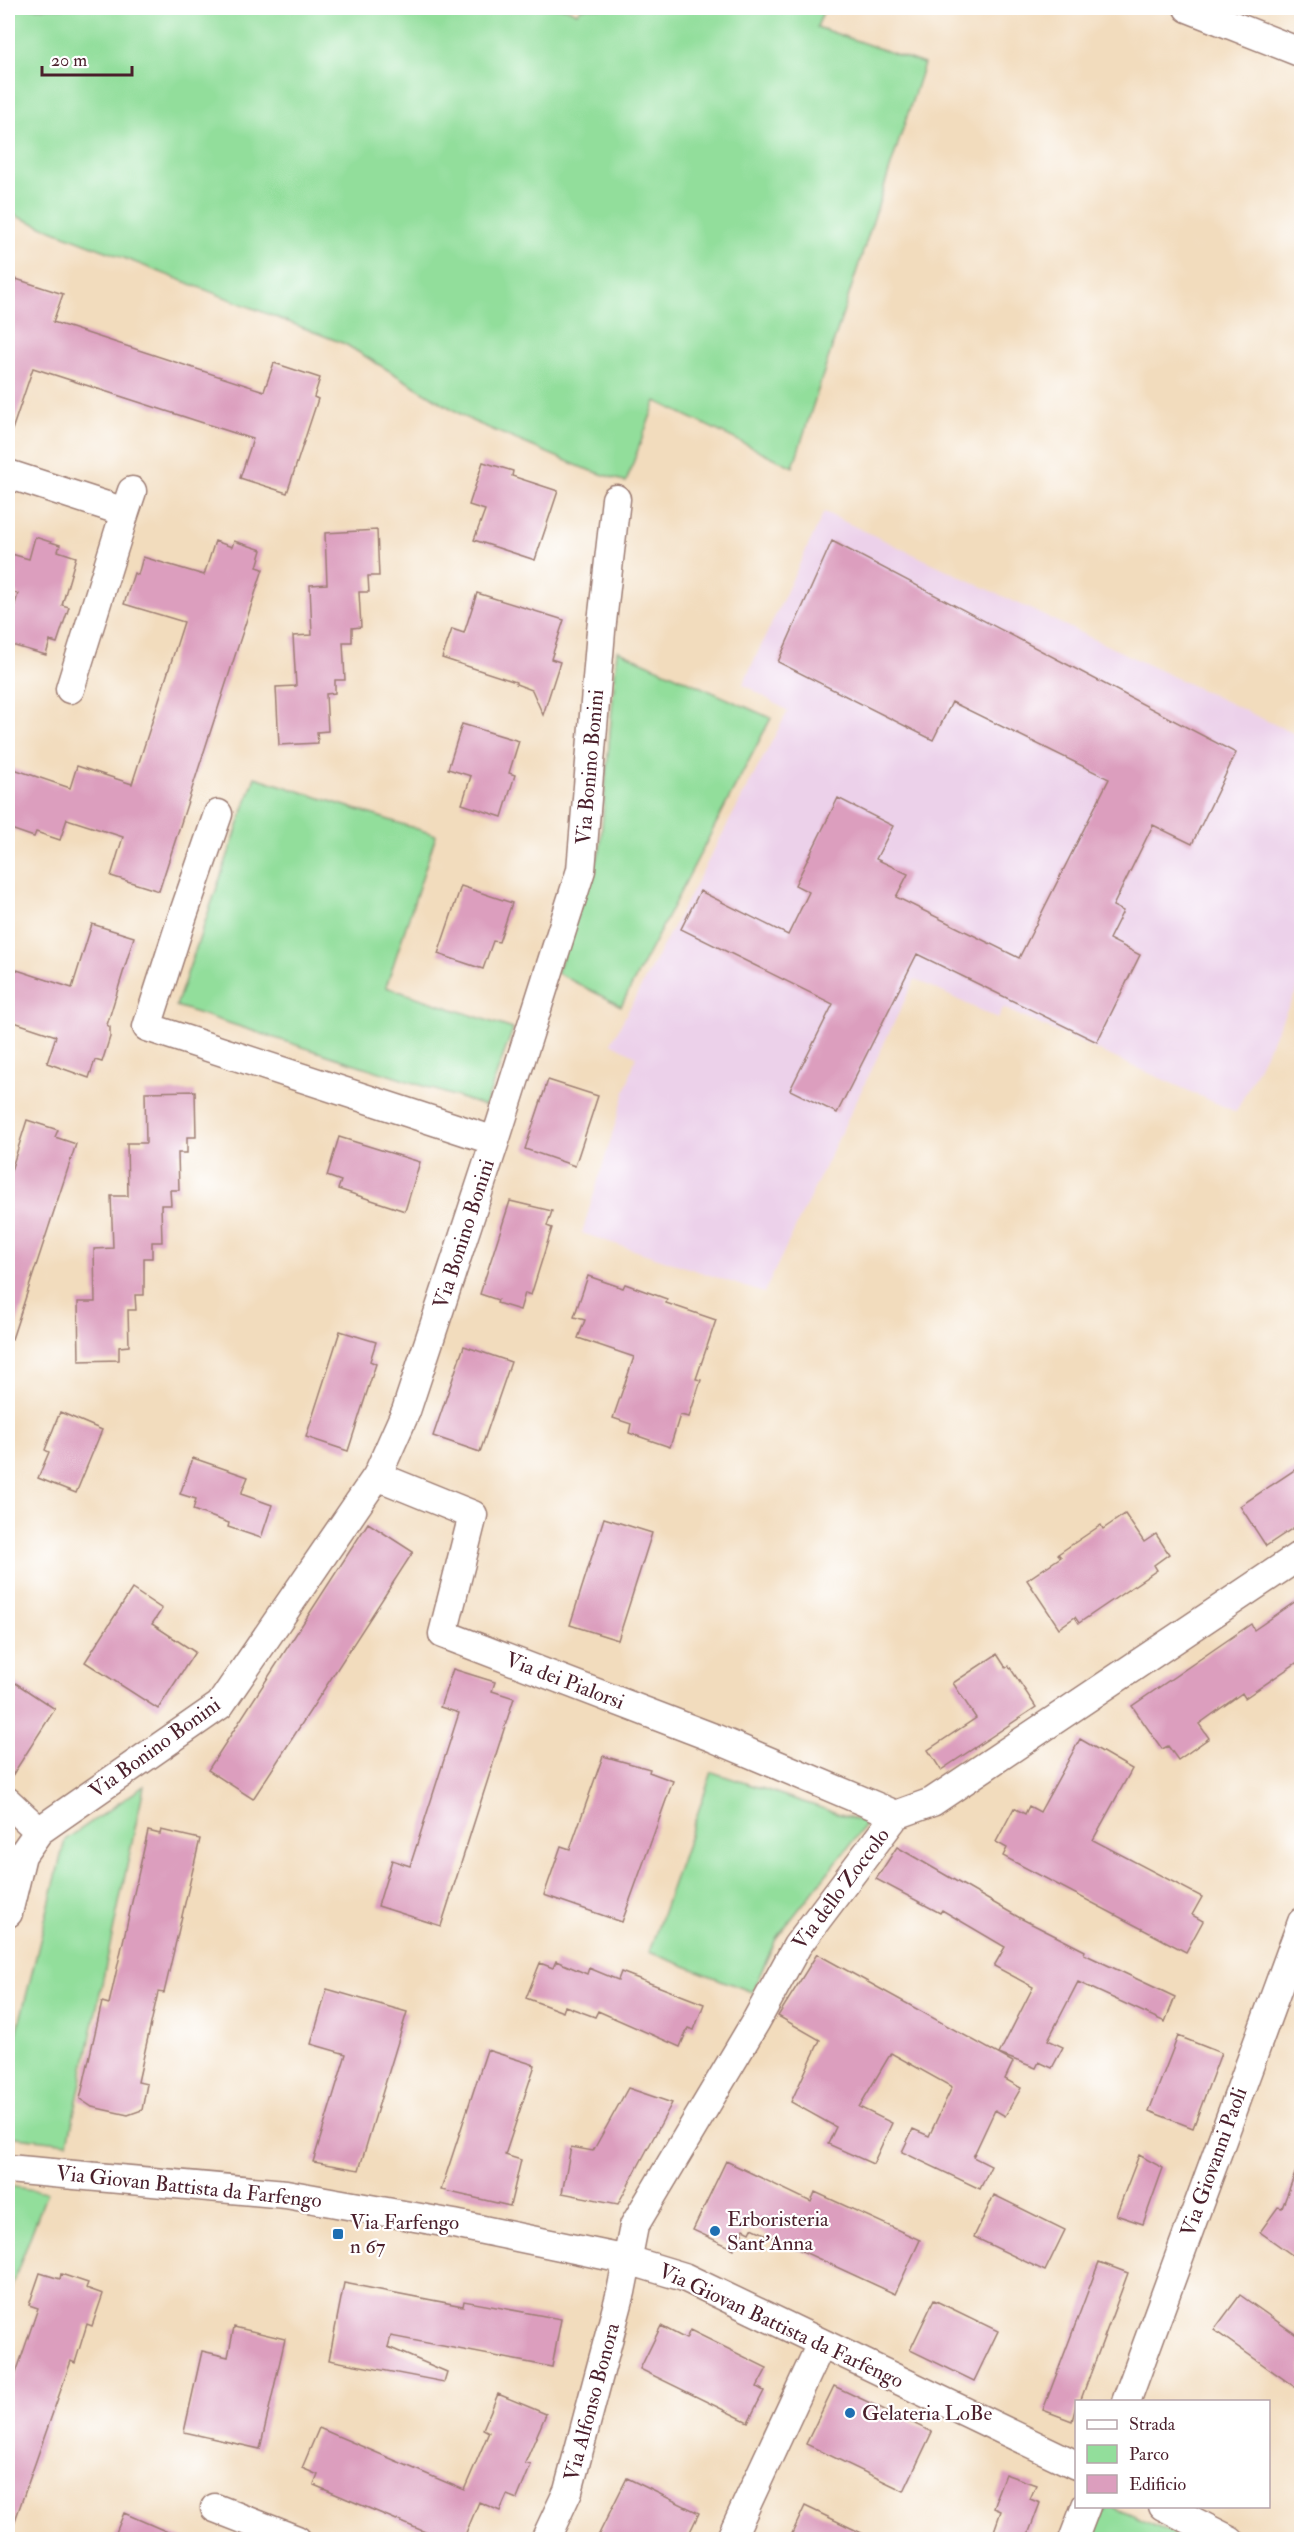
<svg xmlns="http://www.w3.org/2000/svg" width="1309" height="2547" viewBox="0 0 1309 2547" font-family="'IM FELL Double Pica',serif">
  <rect width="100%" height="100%" fill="#fff"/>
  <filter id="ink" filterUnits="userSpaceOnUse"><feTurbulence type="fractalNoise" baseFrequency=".0167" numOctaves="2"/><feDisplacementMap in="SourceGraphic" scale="12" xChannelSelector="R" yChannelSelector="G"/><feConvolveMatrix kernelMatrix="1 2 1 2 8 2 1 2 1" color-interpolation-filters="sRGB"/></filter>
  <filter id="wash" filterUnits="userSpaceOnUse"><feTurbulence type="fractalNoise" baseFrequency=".008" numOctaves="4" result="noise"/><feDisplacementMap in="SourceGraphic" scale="24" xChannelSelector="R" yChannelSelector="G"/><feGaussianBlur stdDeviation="1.35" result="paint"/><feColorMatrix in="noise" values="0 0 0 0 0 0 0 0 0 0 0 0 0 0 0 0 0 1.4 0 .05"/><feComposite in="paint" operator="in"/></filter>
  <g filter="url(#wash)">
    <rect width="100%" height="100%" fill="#f2dcbd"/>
    <path fill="#ecd1ea" d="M 824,512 L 1301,737 L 1301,982 L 1236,1112 L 1003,1008 L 998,1019 L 915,979 L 764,1293 L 582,1233 L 636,1056 L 611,1043 L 788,711 L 743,684 Z"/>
    <path fill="#92de9b" stroke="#6e7e63" stroke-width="1.5" d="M 8,8 L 566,8 L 577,13 L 581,8 L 810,8 L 823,12 L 817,27 L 924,64 L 793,467 L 656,401 L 626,482 L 583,468 L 472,421 L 345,344 L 8,213 Z
      M 617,650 L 771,718 L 621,1006 L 557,973 L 600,850 Z
      M 255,777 L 436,835 L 386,987 L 513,1029 L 485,1106 L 176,1006 Z
      M 712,1772 L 867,1823 L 777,1937 L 752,1992 L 649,1952 Z
      M 144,1786 L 68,2143 L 8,2136 L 8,2069 L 65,1840 Z
      M 8,2186 L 47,2192 L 8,2296 Z
      M 1106,2507 L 1113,2507 L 1184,2539 L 1092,2539 Z"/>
    <g id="blocks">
      <path fill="#dc9ebe" d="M 16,279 L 63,294 L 53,322 L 264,391 L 274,363 L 320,378 L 314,397 L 318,399 L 287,493 L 240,478 L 253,439 L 33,368 L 12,430 L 8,430 L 8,304 Z
        M 483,462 L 513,471 L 512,476 L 558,491 L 535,560 L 474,540 L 485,510 L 469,505 Z
        M 377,530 L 379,576 L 368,576 L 369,592 L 359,592 L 361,627 L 352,628 L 352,642 L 343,642 L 345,680 L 335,680 L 335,693 L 326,694 L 328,731 L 317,732 L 318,743 L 279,745 L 276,687 L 296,686 L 293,636 L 312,635 L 310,585 L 327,584 L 325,533 Z
        M 35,537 L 60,545 L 58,551 L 76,557 L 62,605 L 69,607 L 57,643 L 50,641 L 46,655 L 8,644 L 8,627 L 18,594 L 8,591 L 8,553 L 29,559 Z
        M 215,541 L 232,547 L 234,541 L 262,550 L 257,567 L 263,569 L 159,891 L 111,876 L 123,837 L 67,819 L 60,840 L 36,832 L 34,837 L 8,828 L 8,767 L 70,788 L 77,766 L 132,784 L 184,622 L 124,604 L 134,573 L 138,575 L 143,557 L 204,575 Z
        M 832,541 L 1236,753 L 1192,844 L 1153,825 L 1113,906 L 1123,911 L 1109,939 L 1140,955 L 1097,1042 L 917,954 L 837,1113 L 790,1090 L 833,1004 L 681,929 L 700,891 L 788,935 L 809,892 L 795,885 L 838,798 L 893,826 L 876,859 L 908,874 L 896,897 L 1019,958 L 1109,779 L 952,702 L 933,740 L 778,662 Z
        M 477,593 L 564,620 L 551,659 L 560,662 L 543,715 L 532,690 L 516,684 L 516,682 L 442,658 L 452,629 L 464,633 Z
        M 462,724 L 519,741 L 509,773 L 515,775 L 502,817 L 462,804 L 471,776 L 448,769 Z
        M 461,886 L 512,903 L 499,942 L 493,941 L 483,969 L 438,954 Z
        M 92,924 L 134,937 L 107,1025 L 110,1027 L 110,1037 L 102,1062 L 95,1060 L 89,1078 L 47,1063 L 56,1036 L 8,1020 L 8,967 L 72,988 Z
        M 548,1080 L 598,1096 L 575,1166 L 525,1149 Z
        M 195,1091 L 196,1137 L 187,1137 L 187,1153 L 178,1153 L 179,1190 L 170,1190 L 171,1205 L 161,1205 L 162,1242 L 152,1242 L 152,1258 L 144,1258 L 144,1295 L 135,1295 L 136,1310 L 128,1310 L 129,1346 L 119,1347 L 119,1360 L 79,1361 L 78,1302 L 95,1302 L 94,1249 L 113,1248 L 111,1196 L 128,1196 L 127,1143 L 146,1143 L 145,1092 Z
        M 27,1120 L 58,1130 L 55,1137 L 76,1144 L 12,1339 L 8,1338 L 8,1180 Z
        M 339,1137 L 420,1162 L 405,1211 L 338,1189 L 341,1181 L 327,1176 Z
        M 510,1201 L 552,1211 L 547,1226 L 552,1228 L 531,1295 L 525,1293 L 520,1310 L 497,1303 L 498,1300 L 480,1294 Z
        M 588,1276 L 623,1288 L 625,1284 L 667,1299 L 666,1303 L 716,1320 L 696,1379 L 701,1380 L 689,1417 L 680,1415 L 670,1447 L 629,1433 L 631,1424 L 613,1418 L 634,1357 L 578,1338 L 585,1320 L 574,1317 Z
        M 340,1331 L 376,1342 L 370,1361 L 376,1364 L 348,1451 L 306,1437 Z
        M 464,1346 L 511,1362 L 480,1452 L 433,1436 Z
        M 60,1412 L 102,1430 L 76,1493 L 38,1478 L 49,1452 L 45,1450 Z
        M 193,1458 L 248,1477 L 241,1494 L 272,1505 L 261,1538 L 228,1527 L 229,1523 L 193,1510 L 196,1499 L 180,1494 Z
        M 1302,1465 L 1302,1522 L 1266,1546 L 1240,1506 Z
        M 1125,1514 L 1144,1542 L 1156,1534 L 1169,1554 L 1154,1565 L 1157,1570 L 1079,1623 L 1075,1617 L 1059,1628 L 1027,1580 L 1061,1557 L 1058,1554 L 1101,1525 L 1103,1529 Z
        M 604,1518 L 652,1533 L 618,1640 L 570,1625 Z
        M 368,1523 L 413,1552 L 253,1799 L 208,1770 Z
        M 132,1589 L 162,1609 L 152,1624 L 195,1652 L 158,1709 L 85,1662 Z
        M 1302,1597 L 1302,1659 L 1245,1698 L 1242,1693 L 1199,1724 L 1209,1738 L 1178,1760 L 1168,1746 L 1162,1749 L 1132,1706 L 1251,1624 L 1254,1630 Z
        M 997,1654 L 1006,1668 L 1009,1666 L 1036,1707 L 941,1770 L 928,1750 L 976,1718 L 953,1683 Z
        M 453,1669 L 495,1682 L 492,1691 L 514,1698 L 441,1926 L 378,1906 L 392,1860 L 410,1866 L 459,1713 L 440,1707 Z
        M 8,1678 L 55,1709 L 8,1782 Z
        M 1080,1739 L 1132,1769 L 1093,1840 L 1202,1897 L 1192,1915 L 1203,1921 L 1186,1952 L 1003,1856 L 1007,1848 L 996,1842 L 1014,1808 L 1025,1814 L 1029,1806 L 1040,1812 Z
        M 603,1756 L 650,1769 L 649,1772 L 673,1781 L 622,1922 L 544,1895 L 561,1846 L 570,1849 Z
        M 161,1830 L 200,1839 L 164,1993 L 158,1992 L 138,2082 L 147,2084 L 142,2110 L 128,2115 L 92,2107 L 80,2099 L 102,2002 L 109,2004 L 148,1831 L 160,1834 Z
        M 897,1847 L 1020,1918 L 1085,1951 L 1084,1954 L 1175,1997 L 1165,2022 L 1078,1982 L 1048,2040 L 1063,2047 L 1052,2068 L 1039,2062 L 1036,2068 L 999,2054 L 1033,1987 L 994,1966 L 1005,1947 L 942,1910 L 940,1913 L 876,1879 Z
        M 817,1954 L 1013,2062 L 1005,2079 L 1021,2088 L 1005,2116 L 995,2110 L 973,2157 L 991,2166 L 980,2189 L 902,2152 L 913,2129 L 929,2136 L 952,2087 L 891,2053 L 859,2107 L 892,2123 L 873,2164 L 828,2144 L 836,2127 L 791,2102 L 820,2040 L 778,2016 Z
        M 556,1961 L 587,1974 L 589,1968 L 618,1980 L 621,1972 L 704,2004 L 694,2030 L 688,2028 L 680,2047 L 598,2011 L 595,2017 L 565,2006 L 563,2012 L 526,1998 L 540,1963 L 553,1968 Z
        M 327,1989 L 407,2012 L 359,2170 L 313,2162 L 346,2054 L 311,2044 Z
        M 1178,2036 L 1221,2053 L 1193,2128 L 1149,2111 Z
        M 487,2050 L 535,2065 L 505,2155 L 521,2160 L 510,2206 L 441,2190 Z
        M 628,2088 L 672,2103 L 618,2204 L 562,2193 L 571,2147 L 593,2151 Z
        M 1139,2155 L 1163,2168 L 1143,2224 L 1116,2215 Z
        M 726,2161 L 811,2202 L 815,2192 L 920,2240 L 895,2294 L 752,2228 L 750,2232 L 744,2229 L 734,2249 L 693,2230 Z
        M 1299,2163 L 1302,2163 L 1302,2262 L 1260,2232 L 1278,2207 L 1282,2208 Z
        M 994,2195 L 1065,2230 L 1045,2271 L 974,2237 Z
        M 1099,2262 L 1128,2273 L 1080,2402 L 1077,2402 L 1072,2421 L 1043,2410 Z
        M 40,2273 L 60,2279 L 61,2274 L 88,2283 L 86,2288 L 103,2294 L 92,2326 L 87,2324 L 75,2363 L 71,2361 L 11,2532 L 8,2531 L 8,2381 L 13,2382 L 38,2308 L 29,2305 Z
        M 344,2283 L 463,2306 L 464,2301 L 561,2319 L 552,2367 L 391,2336 L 388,2347 L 447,2372 L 444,2382 L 329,2360 Z
        M 1240,2295 L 1302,2339 L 1302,2392 L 1214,2330 Z
        M 934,2300 L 998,2331 L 974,2381 L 910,2350 Z
        M 661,2326 L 686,2339 L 690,2330 L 767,2368 L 757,2387 L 764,2391 L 748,2422 L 640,2369 Z
        M 234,2327 L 285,2339 L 260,2449 L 184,2432 L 202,2351 L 228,2357 Z
        M 834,2386 L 932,2432 L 904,2491 L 806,2444 Z
        M 498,2394 L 546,2414 L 525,2463 L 531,2465 L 517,2499 L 507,2495 L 500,2511 L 479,2502 L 463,2540 L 444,2540 L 314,2485 L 318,2475 L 302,2468 L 319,2428 L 464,2490 L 489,2432 L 483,2429 Z
        M 1005,2474 L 1036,2485 L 1030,2499 L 1040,2503 L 1026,2540 L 1010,2540 L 993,2534 L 1001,2511 L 994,2508 L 998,2497 L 996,2497 Z
        M 627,2478 L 699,2513 L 686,2540 L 596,2540 Z
        M 805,2506 L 876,2540 L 789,2540 Z
        M 124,2513 L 186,2540 L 113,2540 Z"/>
    </g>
  </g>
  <g filter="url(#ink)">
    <use href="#blocks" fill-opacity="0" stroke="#9e7e74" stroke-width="1.5"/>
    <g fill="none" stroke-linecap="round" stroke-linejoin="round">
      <defs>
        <path id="minor" d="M 1188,8 L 1302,53
          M 8,474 L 125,512 L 132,491
          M 70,689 L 125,512
          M 218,814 L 181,921 L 147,1027 L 495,1141
          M 377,1476 L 473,1515 L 443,1634 L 714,1738 L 896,1815
          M 8,1802 L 39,1831
          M 8,1913 L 22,1855 L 39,1831 L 220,1705 L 377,1476 L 406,1411 L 495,1141 L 581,870 L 601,631 L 616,499
          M 8,2169 L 286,2194 L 454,2224 L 628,2260 L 684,2277 L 1076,2465
          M 1126,2402 L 1302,1922
          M 1163,2506 L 1230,2540
          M 215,2508 L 297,2540
          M 545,2540 L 568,2491 L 621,2292 L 634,2226 L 756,2021 L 797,1946 L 896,1815 L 932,1802 L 1302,1554
          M 730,2540 L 821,2344
          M 1073,2540 L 1086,2506"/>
      </defs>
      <use href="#minor" stroke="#9e7e74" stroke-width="31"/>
      <use href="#minor" stroke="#fff" stroke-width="28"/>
    </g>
  </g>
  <g fill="#1f6fb2" stroke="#fff" stroke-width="2">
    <circle cx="715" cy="2231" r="6"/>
    <rect x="332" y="2228" width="12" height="12" rx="3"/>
    <circle cx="850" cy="2413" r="6"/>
  </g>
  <g text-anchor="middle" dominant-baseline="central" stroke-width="4.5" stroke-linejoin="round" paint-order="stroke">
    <g font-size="21" fill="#4a1f2b" stroke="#fff">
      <text transform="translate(590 767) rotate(-85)">Via Bonino Bonini</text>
      <text transform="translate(464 1234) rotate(-72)">Via Bonino Bonini</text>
      <text transform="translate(565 1681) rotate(21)">Via dei Pialorsi</text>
      <text transform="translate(155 1748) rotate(-36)">Via Bonino Bonini</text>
      <text transform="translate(841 1889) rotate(-53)">Via dello Zoccolo</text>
      <text transform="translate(1214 2162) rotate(-70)">Via Giovanni Paoli</text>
      <text transform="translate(189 2187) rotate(6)">Via Giovan Battista da Farfengo</text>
      <text transform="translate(781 2326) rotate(25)">Via Giovan Battista da Farfengo</text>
      <text transform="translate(592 2402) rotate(-75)">Via Alfonso Bonora</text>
    </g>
    <g font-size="21" fill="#4a1f2b" stroke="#fff" text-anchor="start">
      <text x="727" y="2219">Erboristeria<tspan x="727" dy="24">Sant'Anna</tspan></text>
      <text x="350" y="2222">Via Farfengo<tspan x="350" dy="24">n 67</tspan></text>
      <text x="862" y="2413">Gelateria LoBe</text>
    </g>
  </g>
  <rect width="1309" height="2547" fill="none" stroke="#fff" stroke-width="30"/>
  <rect x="1075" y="2400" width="195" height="108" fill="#ffffff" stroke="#b7a5aa" stroke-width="1.5"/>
  <rect x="1087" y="2420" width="30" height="9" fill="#ffffff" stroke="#b7a5aa" stroke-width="1.5"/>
  <text x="1129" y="2430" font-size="18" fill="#4a1f2b">Strada</text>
  <rect x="1087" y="2445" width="30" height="18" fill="#92de9b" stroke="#b7a5aa" stroke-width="1.5"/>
  <text x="1129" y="2460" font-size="18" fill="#4a1f2b">Parco</text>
  <rect x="1087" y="2475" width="30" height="18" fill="#dc9ebe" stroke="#b7a5aa" stroke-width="1.5"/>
  <text x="1129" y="2490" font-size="18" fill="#4a1f2b">Edificio</text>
  <path d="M42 66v9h90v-9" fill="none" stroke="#4a1f2b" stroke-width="3"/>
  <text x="51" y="66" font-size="18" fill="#4a1f2b" stroke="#ffffff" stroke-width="4.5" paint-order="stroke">20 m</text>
</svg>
